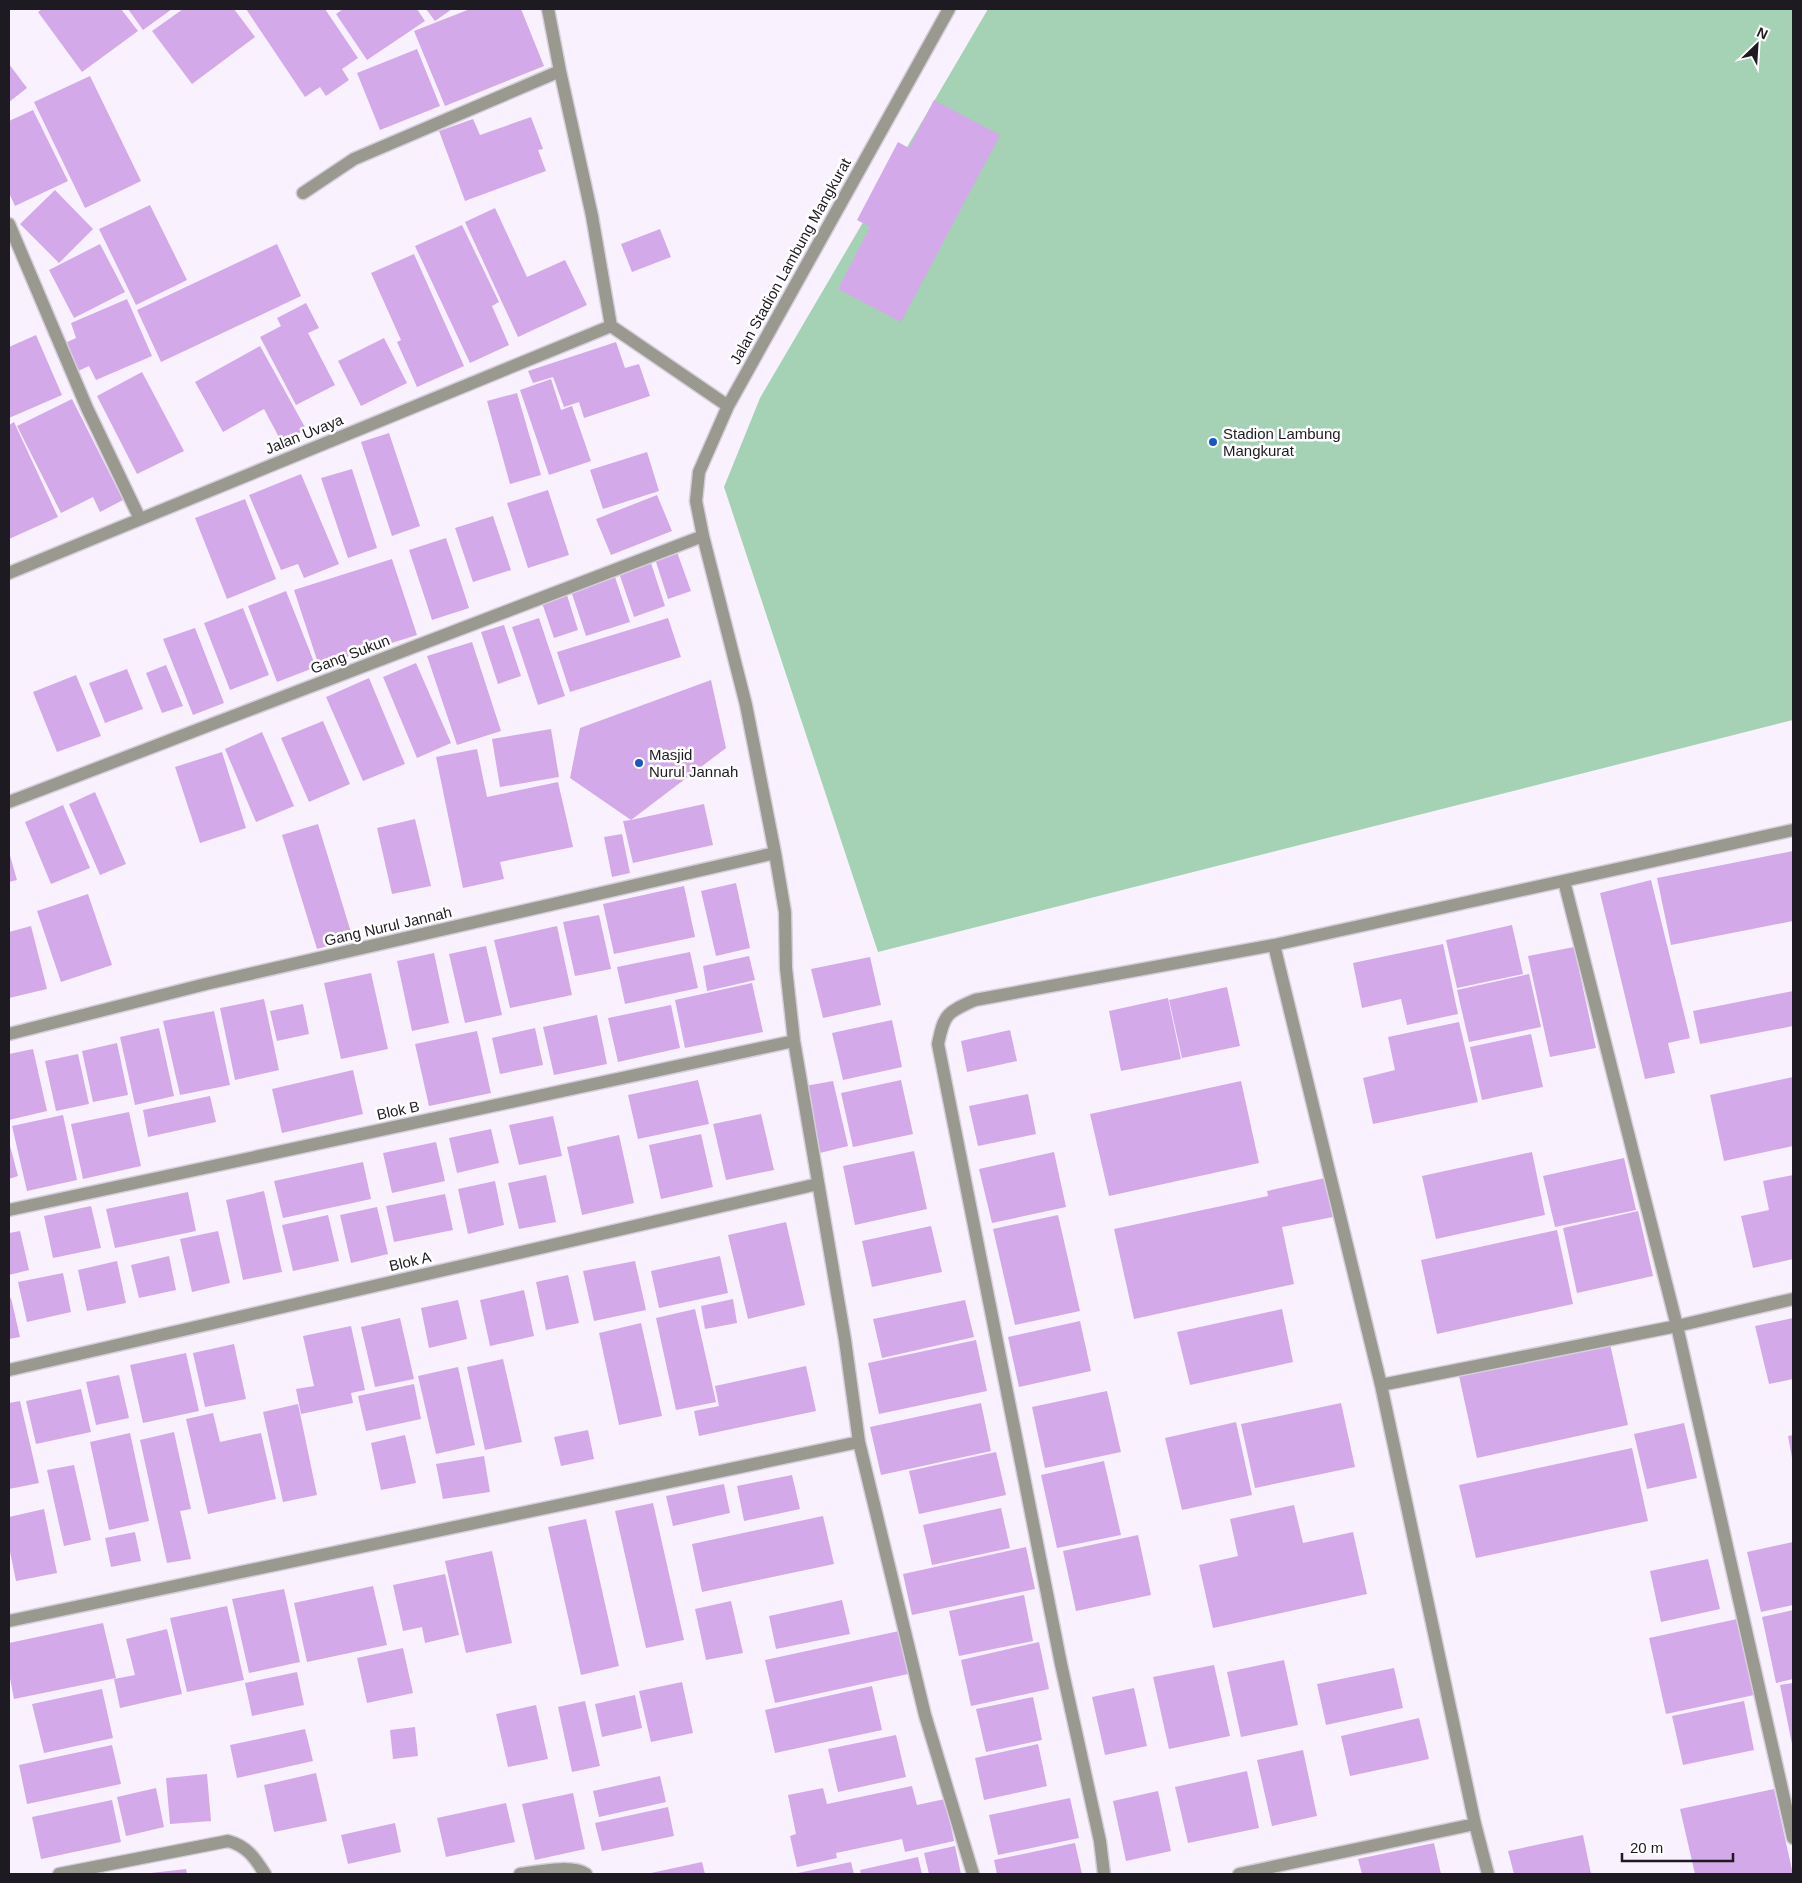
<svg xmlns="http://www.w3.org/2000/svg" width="1802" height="1883" viewBox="0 0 1802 1883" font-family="Helvetica,sans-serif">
  <rect width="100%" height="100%" fill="#f9f2fe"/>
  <path fill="#a5d2b5" d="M 988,9 L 1793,9 L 1793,720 L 878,952 L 724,487 L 760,398 Z"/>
  <path fill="#d3a9ea" d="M 42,9 L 121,9 L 138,31 L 82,72 L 38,12 Z
    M 128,9 L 172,9 L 143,30 Z
    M 183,9 L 234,9 L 255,37 L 192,84 L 152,31 Z
    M 246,9 L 325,9 L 358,58 L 342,69 L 349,80 L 326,96 L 320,87 L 305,97 Z
    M 343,9 L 417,9 L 425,21 L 367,60 L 336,14 Z
    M 426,9 L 452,9 L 435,21 Z
    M 470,9 L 521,9 L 544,66 L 445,106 L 414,31 Z
    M 417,49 L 440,106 L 380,130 L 357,73 Z
    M 9,64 L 27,88 L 9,102 Z
    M 90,76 L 141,181 L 85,208 L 34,102 Z
    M 934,100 L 1000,135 L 901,322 L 838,289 L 870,227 L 857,220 L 898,142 L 909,148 Z
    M 33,110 L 68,181 L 15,206 L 9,193 L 9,121 Z
    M 531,117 L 543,149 L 538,150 L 546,171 L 465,201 L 439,131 L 473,119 L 480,135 Z
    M 55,190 L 93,229 L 59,263 L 20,224 Z
    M 150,205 L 187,280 L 136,305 L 99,229 Z
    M 495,208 L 527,277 L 565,260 L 587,305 L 518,337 L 465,222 Z
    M 462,225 L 499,302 L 492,306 L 509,345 L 470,363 L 415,246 Z
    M 660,229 L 671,257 L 632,272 L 621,244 Z
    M 100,244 L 125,292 L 74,318 L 49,270 Z
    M 277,244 L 301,296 L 161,362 L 137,310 Z
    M 414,254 L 464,366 L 417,387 L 397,342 L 401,340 L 371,273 Z
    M 127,299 L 152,356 L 96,380 L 89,366 L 78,371 L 65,343 L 76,338 L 71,323 Z
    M 306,303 L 319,328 L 308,333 L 335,385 L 296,405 L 260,337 L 281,326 L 277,318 Z
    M 36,335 L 62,395 L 9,418 L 9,347 Z
    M 384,338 L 407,383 L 361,406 L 338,361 Z
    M 616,342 L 625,368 L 639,364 L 650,396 L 584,418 L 579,402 L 564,407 L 553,377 L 533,383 L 528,371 Z
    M 260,346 L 306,429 L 282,443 L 264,409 L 223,432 L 195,382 Z
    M 142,372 L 184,451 L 137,474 L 97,396 Z
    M 551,379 L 561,410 L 572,406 L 591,461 L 549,475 L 520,390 Z
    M 517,393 L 541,475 L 510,484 L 487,401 Z
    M 72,399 L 123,500 L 100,512 L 93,497 L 61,513 L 17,426 Z
    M 14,422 L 58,517 L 9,539 L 9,425 Z
    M 389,433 L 420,526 L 392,536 L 361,442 Z
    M 647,452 L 659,491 L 603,509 L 590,470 Z
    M 352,469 L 377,548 L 348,558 L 321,478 Z
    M 301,474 L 339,564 L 304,578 L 298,564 L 281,570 L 249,495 Z
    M 548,490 L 569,555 L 528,568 L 507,503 Z
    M 657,495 L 672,531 L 611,555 L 596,519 Z
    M 245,499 L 276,579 L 227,599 L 195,518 Z
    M 493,516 L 511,570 L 473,582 L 455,528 Z
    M 446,538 L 469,608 L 432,620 L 409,550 Z
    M 677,552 L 691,591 L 668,599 L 655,559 Z
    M 392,559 L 417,635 L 319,666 L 294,590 Z
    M 651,563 L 665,606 L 634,617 L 619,573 Z
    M 615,577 L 630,622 L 586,636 L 571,591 Z
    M 286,591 L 316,667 L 277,682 L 248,606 Z
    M 566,592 L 578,630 L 554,638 L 541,600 Z
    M 243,608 L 269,675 L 230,690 L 204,623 Z
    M 539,618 L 565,696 L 538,705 L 512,627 Z
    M 668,618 L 681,657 L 570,692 L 557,652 Z
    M 504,625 L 521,676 L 498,684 L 481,632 Z
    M 195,628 L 224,703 L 193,715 L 163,639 Z
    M 472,642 L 501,731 L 457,745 L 427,656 Z
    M 416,663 L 451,743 L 417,758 L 383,677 Z
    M 166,665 L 183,706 L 162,713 L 146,673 Z
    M 127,669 L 143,709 L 105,723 L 89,683 Z
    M 76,675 L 101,736 L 57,752 L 33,692 Z
    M 369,678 L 405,764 L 363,781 L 326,697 Z
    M 711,680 L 726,748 L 631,820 L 704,804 L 713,845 L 633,863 L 623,821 L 631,820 L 570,778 L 580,728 Z
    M 323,721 L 350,784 L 309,802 L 281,738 Z
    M 551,729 L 559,777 L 500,787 L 492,739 Z
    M 262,732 L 294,806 L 256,822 L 225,749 Z
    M 477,749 L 487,797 L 558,782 L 573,847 L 500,862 L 504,879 L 463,888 L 436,757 Z
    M 222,752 L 246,828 L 200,843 L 175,767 Z
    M 95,792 L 126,864 L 100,875 L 69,804 Z
    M 63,805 L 90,868 L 51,884 L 25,822 Z
    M 415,819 L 431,886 L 392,894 L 377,828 Z
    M 318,824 L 353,939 L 317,949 L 282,835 Z
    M 622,834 L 630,873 L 612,877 L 604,837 Z
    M 1793,851 L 1793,921 L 1671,945 L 1657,878 Z
    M 9,852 L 17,880 L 9,882 Z
    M 1651,880 L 1690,1038 L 1668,1043 L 1675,1073 L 1645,1079 L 1600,893 Z
    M 736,883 L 750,948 L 716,956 L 701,891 Z
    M 684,886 L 695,937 L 614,954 L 603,904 Z
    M 88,894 L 112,965 L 61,982 L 37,911 Z
    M 599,915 L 611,969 L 575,976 L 563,922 Z
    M 1512,925 L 1523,974 L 1457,988 L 1446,940 Z
    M 31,926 L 47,989 L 9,998 L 9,932 Z
    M 557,926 L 572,995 L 510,1008 L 494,940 Z
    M 1443,944 L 1458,1014 L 1407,1025 L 1401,999 L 1362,1008 L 1353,963 Z
    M 486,946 L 502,1015 L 465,1023 L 449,954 Z
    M 1574,947 L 1596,1048 L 1550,1057 L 1528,956 Z
    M 690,952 L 698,988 L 625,1004 L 617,967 Z
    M 434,953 L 449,1023 L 412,1031 L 397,961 Z
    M 749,956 L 755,980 L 707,991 L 703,966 Z
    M 870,957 L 881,1005 L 823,1018 L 811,969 Z
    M 371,973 L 388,1049 L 341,1059 L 324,983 Z
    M 1529,974 L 1541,1027 L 1469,1042 L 1457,990 Z
    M 752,983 L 763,1032 L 685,1048 L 675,1000 Z
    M 1227,987 L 1240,1046 L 1182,1058 L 1169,1000 Z
    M 1793,991 L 1793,1026 L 1700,1044 L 1693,1011 Z
    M 1168,998 L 1181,1059 L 1121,1071 L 1109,1011 Z
    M 264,999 L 279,1070 L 235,1080 L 220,1008 Z
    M 303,1004 L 309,1034 L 277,1041 L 270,1011 Z
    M 671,1005 L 680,1048 L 618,1062 L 608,1018 Z
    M 214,1011 L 230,1085 L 180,1095 L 163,1021 Z
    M 597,1015 L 607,1064 L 554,1075 L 543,1027 Z
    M 892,1020 L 902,1067 L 843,1080 L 832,1033 Z
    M 1459,1022 L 1478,1102 L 1373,1124 L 1363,1078 L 1395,1070 L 1388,1037 Z
    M 159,1028 L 174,1096 L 135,1105 L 120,1037 Z
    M 535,1028 L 543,1065 L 500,1074 L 492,1038 Z
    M 1010,1030 L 1017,1061 L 967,1072 L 961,1041 Z
    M 477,1031 L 491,1093 L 429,1106 L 415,1044 Z
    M 1531,1034 L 1543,1087 L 1482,1100 L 1470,1047 Z
    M 117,1043 L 128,1095 L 93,1102 L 82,1051 Z
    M 33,1049 L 47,1111 L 9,1120 L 9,1054 Z
    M 78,1054 L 89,1104 L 56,1111 L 45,1061 Z
    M 353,1070 L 363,1114 L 282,1133 L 272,1089 Z
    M 1793,1077 L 1793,1146 L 1724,1161 L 1710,1095 Z
    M 698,1080 L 709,1124 L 638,1139 L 628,1095 Z
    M 901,1080 L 913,1134 L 853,1147 L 841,1093 Z
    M 833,1081 L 848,1146 L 820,1153 L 805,1086 Z
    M 1241,1081 L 1259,1163 L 1109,1196 L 1090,1114 Z
    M 1028,1094 L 1036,1134 L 978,1146 L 969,1106 Z
    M 210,1096 L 216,1122 L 148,1137 L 143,1110 Z
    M 129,1112 L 141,1166 L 83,1179 L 71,1124 Z
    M 761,1114 L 774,1170 L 726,1180 L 713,1124 Z
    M 63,1115 L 77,1180 L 27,1191 L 12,1126 Z
    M 553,1116 L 562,1156 L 519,1165 L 509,1125 Z
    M 491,1129 L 499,1163 L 457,1173 L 449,1138 Z
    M 701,1134 L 713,1187 L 661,1199 L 649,1145 Z
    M 619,1135 L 634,1203 L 582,1215 L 567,1147 Z
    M 9,1142 L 18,1176 L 9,1179 Z
    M 436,1142 L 445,1181 L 392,1193 L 383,1153 Z
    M 914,1151 L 927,1209 L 855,1225 L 843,1166 Z
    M 1054,1152 L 1066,1207 L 992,1223 L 979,1169 Z
    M 1532,1152 L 1545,1215 L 1436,1239 L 1422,1176 Z
    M 1624,1158 L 1636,1210 L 1555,1227 L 1543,1176 Z
    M 363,1162 L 371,1199 L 283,1218 L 274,1181 Z
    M 546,1175 L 556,1222 L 519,1229 L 508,1183 Z
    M 1793,1175 L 1793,1259 L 1753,1268 L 1741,1216 L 1769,1210 L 1763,1181 Z
    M 1325,1178 L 1333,1217 L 1282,1227 L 1294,1284 L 1134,1319 L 1114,1229 L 1268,1196 L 1267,1191 Z
    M 495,1181 L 504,1225 L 468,1234 L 458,1189 Z
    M 264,1191 L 282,1272 L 243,1280 L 226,1200 Z
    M 188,1192 L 196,1231 L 115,1248 L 106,1209 Z
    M 445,1194 L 453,1230 L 394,1242 L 386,1206 Z
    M 91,1206 L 101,1248 L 53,1258 L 44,1216 Z
    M 377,1207 L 388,1254 L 351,1263 L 340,1215 Z
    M 1638,1211 L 1653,1276 L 1577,1293 L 1563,1228 Z
    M 328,1215 L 339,1261 L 293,1271 L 282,1225 Z
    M 1058,1215 L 1080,1311 L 1015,1325 L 993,1229 Z
    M 786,1222 L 805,1305 L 748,1319 L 728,1235 Z
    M 931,1226 L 942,1272 L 872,1287 L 862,1241 Z
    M 1557,1230 L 1573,1304 L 1437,1334 L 1421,1260 Z
    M 20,1231 L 29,1270 L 9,1275 L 9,1233 Z
    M 218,1231 L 230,1283 L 192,1292 L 180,1239 Z
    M 169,1256 L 176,1290 L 139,1298 L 131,1265 Z
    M 720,1256 L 728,1293 L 659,1308 L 651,1271 Z
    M 117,1261 L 126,1303 L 87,1311 L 78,1270 Z
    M 635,1261 L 646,1310 L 594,1321 L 583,1271 Z
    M 63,1273 L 71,1312 L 27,1322 L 18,1282 Z
    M 568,1275 L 579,1323 L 546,1330 L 536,1282 Z
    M 524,1290 L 534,1336 L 490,1346 L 480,1300 Z
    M 11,1298 L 20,1337 L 9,1339 L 9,1299 Z
    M 733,1299 L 737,1323 L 705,1329 L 701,1306 Z
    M 458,1300 L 467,1339 L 429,1348 L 421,1308 Z
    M 965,1300 L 974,1337 L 882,1358 L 873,1319 Z
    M 695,1309 L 716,1402 L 676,1410 L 656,1318 Z
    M 1282,1309 L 1293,1362 L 1190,1385 L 1177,1332 Z
    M 400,1318 L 414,1379 L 375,1387 L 361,1327 Z
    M 1793,1318 L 1793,1379 L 1769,1384 L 1755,1326 Z
    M 1080,1321 L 1091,1371 L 1019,1387 L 1008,1337 Z
    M 641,1323 L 662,1416 L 619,1425 L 599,1333 Z
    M 351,1326 L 365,1390 L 351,1393 L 353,1403 L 301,1414 L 296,1389 L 314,1386 L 303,1336 Z
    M 976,1340 L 987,1391 L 879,1414 L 868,1363 Z
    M 234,1344 L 246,1399 L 205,1407 L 193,1353 Z
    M 1610,1344 L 1628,1425 L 1477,1458 L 1459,1376 Z
    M 186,1353 L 199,1411 L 143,1423 L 130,1365 Z
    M 503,1359 L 522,1442 L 485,1450 L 467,1367 Z
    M 806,1366 L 816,1411 L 699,1436 L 694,1411 L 719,1406 L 715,1386 Z
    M 458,1367 L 475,1445 L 436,1454 L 418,1376 Z
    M 119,1375 L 129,1418 L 96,1425 L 86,1382 Z
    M 414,1384 L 421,1419 L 366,1431 L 358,1396 Z
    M 81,1389 L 91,1432 L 36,1444 L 26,1401 Z
    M 1107,1391 L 1121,1452 L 1045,1468 L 1032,1407 Z
    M 20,1401 L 39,1483 L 9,1489 L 9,1403 Z
    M 981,1403 L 991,1451 L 881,1475 L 870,1427 Z
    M 1341,1403 L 1355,1467 L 1255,1488 L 1241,1424 Z
    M 298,1404 L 317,1495 L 283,1502 L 263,1412 Z
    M 213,1413 L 220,1442 L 261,1433 L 276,1499 L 208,1514 L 186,1419 Z
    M 1236,1422 L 1252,1495 L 1182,1510 L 1165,1438 Z
    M 1684,1423 L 1697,1478 L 1647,1489 L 1634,1434 Z
    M 588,1430 L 594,1459 L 561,1466 L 554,1437 Z
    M 174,1432 L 191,1509 L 180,1511 L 191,1559 L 167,1563 L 140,1440 Z
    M 130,1433 L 149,1521 L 109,1530 L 90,1442 Z
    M 405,1435 L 416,1483 L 381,1490 L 371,1443 Z
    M 1793,1435 L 1793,1458 L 1792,1458 L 1788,1436 Z
    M 1632,1448 L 1648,1521 L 1476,1558 L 1459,1485 Z
    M 996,1452 L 1006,1495 L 919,1514 L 909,1471 Z
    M 484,1456 L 490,1492 L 443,1499 L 436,1464 Z
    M 1104,1461 L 1121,1535 L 1057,1548 L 1041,1475 Z
    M 74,1465 L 91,1540 L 64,1546 L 47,1470 Z
    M 792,1475 L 800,1509 L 744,1521 L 737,1486 Z
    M 724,1484 L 730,1513 L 673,1526 L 666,1496 Z
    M 653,1503 L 684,1640 L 646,1648 L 615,1511 Z
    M 1294,1505 L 1303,1543 L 1353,1532 L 1367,1594 L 1213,1628 L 1199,1565 L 1238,1556 L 1230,1519 Z
    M 1001,1508 L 1010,1548 L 932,1565 L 923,1525 Z
    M 44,1509 L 57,1573 L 16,1581 L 9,1547 L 9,1517 Z
    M 823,1516 L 834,1564 L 702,1592 L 692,1544 Z
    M 586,1519 L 619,1666 L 581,1675 L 548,1527 Z
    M 135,1532 L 141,1561 L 111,1567 L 105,1538 Z
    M 1138,1535 L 1151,1595 L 1076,1611 L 1063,1551 Z
    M 1793,1542 L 1793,1605 L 1761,1612 L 1747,1552 Z
    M 1026,1547 L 1035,1589 L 912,1615 L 903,1574 Z
    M 492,1551 L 512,1643 L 466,1653 L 445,1561 Z
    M 1708,1559 L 1720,1609 L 1661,1622 L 1650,1571 Z
    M 445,1574 L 459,1635 L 425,1643 L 422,1627 L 403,1631 L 393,1585 Z
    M 373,1586 L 387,1645 L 307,1662 L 294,1603 Z
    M 284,1589 L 300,1662 L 249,1673 L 232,1599 Z
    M 1024,1595 L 1033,1641 L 959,1656 L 949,1611 Z
    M 842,1600 L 850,1634 L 776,1649 L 769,1616 Z
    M 731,1601 L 743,1653 L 706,1660 L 695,1609 Z
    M 227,1606 L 244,1680 L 187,1692 L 170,1618 Z
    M 1793,1610 L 1793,1679 L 1776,1683 L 1762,1617 Z
    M 1737,1619 L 1754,1695 L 1666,1714 L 1649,1638 Z
    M 103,1623 L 116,1678 L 14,1699 L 9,1673 L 9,1643 Z
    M 167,1629 L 182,1694 L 120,1708 L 114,1679 L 135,1675 L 126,1639 Z
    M 899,1631 L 908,1674 L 775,1703 L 765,1660 Z
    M 1039,1642 L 1049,1689 L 971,1706 L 961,1660 Z
    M 403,1648 L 413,1693 L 367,1703 L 357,1658 Z
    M 1284,1660 L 1298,1725 L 1241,1737 L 1227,1672 Z
    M 1214,1665 L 1230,1736 L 1169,1749 L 1153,1677 Z
    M 1394,1668 L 1403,1708 L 1326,1725 L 1317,1684 Z
    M 297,1672 L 304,1705 L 252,1716 L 245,1683 Z
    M 682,1682 L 693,1733 L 651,1742 L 639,1691 Z
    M 1793,1683 L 1793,1743 L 1792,1744 L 1780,1685 Z
    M 872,1686 L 882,1730 L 775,1753 L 765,1710 Z
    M 1134,1688 L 1147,1746 L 1105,1755 L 1092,1697 Z
    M 102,1689 L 113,1738 L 44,1753 L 32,1704 Z
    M 635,1695 L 642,1728 L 602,1737 L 595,1704 Z
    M 1033,1697 L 1042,1740 L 986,1752 L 976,1709 Z
    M 585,1701 L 600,1766 L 572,1772 L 558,1707 Z
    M 1744,1701 L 1754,1750 L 1683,1765 L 1672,1716 Z
    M 536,1705 L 548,1759 L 508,1767 L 496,1714 Z
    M 1419,1718 L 1429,1759 L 1350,1776 L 1341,1736 Z
    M 415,1727 L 418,1756 L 393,1759 L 390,1730 Z
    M 305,1729 L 313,1761 L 237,1778 L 230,1745 Z
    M 896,1735 L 906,1777 L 838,1792 L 828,1749 Z
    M 1038,1744 L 1047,1786 L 984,1800 L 975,1758 Z
    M 112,1745 L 121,1784 L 27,1804 L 19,1765 Z
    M 1303,1750 L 1317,1816 L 1272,1826 L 1257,1760 Z
    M 1247,1771 L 1259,1828 L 1188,1843 L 1175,1787 Z
    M 316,1773 L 327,1821 L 274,1832 L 264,1785 Z
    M 207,1774 L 211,1821 L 170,1824 L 166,1778 Z
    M 660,1776 L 666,1802 L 599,1817 L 593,1791 Z
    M 912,1786 L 917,1805 L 945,1799 L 954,1841 L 905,1852 L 902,1839 L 836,1853 L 837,1858 L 797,1867 L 790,1836 L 796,1834 L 788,1795 L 823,1788 L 827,1804 Z
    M 156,1788 L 164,1827 L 126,1836 L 117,1797 Z
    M 1774,1789 L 1793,1874 L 1695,1874 L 1680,1809 Z
    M 1158,1791 L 1171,1851 L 1126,1861 L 1113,1801 Z
    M 573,1793 L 585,1849 L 535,1860 L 522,1804 Z
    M 1070,1798 L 1079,1838 L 998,1855 L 989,1815 Z
    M 112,1800 L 121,1842 L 41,1859 L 32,1817 Z
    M 506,1803 L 515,1842 L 446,1857 L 437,1818 Z
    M 668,1807 L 674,1836 L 602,1851 L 595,1823 Z
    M 395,1823 L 401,1852 L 348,1864 L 341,1835 Z
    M 1583,1835 L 1591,1874 L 1514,1874 L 1508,1851 Z
    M 1075,1843 L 1082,1874 L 997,1874 L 994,1860 Z
    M 1434,1843 L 1441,1874 L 1362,1874 L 1358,1859 Z
    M 955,1846 L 961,1874 L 929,1874 L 924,1853 Z
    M 918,1857 L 922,1874 L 861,1874 L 860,1870 Z
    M 702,1862 L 705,1874 L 652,1874 L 651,1873 Z
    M 851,1862 L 854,1874 L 798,1874 L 798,1873 Z
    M 186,1869 L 187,1874 L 151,1874 L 151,1873 Z"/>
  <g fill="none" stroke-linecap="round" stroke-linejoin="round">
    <defs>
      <path id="minor" d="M 548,9 L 560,71 L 592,216 L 611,326
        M 303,193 L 354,159 L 560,71
        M 9,224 L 87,408 L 140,519
        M 611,326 L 728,406 L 949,9
        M 728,406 L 699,472 L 696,501 L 703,536 L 746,705 L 775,853 L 785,912 L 786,968 L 794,1041 L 845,1340 L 859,1442 L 925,1715 L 973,1874
        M 9,573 L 611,326
        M 9,802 L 703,536
        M 1564,881 L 1677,1326 L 1793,1838
        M 1274,945 L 1381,1385 L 1475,1824 L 1488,1874
        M 9,1034 L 206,984 L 775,853
        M 9,1210 L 794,1041
        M 9,1370 L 818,1184
        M 1381,1385 L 1677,1326 L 1793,1299
        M 9,1621 L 859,1442
        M 59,1874 L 228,1841 C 247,1846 255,1858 265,1874
        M 520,1874 C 537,1872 572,1864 586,1874
        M 1104,1874 L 1100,1841 L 1061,1664 L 938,1044 C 944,1014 947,1012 975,1000 L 1274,945 L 1793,830
        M 1239,1874 L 1475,1824"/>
    </defs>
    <use href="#minor" stroke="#d6cfdb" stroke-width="15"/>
    <use href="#minor" stroke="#999990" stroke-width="12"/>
  </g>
  <g fill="#1759c4" stroke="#fff" stroke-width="2">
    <circle cx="1213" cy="442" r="5"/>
    <circle cx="639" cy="763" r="5"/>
  </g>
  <g text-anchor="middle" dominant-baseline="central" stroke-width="5" stroke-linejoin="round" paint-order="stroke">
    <g font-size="15" fill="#1e1a21" stroke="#fff">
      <text transform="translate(790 261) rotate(-61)">Jalan Stadion Lambung Mangkurat</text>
      <text transform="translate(304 434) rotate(-22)">Jalan Uvaya</text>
      <text transform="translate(350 654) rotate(-21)">Gang Sukun</text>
      <text transform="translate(388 926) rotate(-13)">Gang Nurul Jannah</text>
      <text transform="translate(398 1110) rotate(-12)">Blok B</text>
      <text transform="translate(410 1261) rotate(-13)">Blok A</text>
    </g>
    <g font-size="15" fill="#1e1a21" stroke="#fff" text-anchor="start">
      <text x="1223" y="433">Stadion Lambung<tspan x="1223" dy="17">Mangkurat</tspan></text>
      <text x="649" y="754">Masjid<tspan x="649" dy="17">Nurul Jannah</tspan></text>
    </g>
  </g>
  <rect width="1802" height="1883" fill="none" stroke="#1e1a21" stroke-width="20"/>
  <g transform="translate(1757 45) rotate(25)" stroke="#ffffff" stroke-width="4" paint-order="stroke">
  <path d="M0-4L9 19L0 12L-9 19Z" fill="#1e1a21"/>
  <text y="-8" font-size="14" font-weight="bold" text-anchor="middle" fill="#1e1a21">N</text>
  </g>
  <path d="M1622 1853v8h111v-8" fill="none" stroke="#1e1a21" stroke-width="2.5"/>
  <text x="1630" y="1853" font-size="15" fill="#1e1a21" stroke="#ffffff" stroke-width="4" paint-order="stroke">20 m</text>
</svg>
